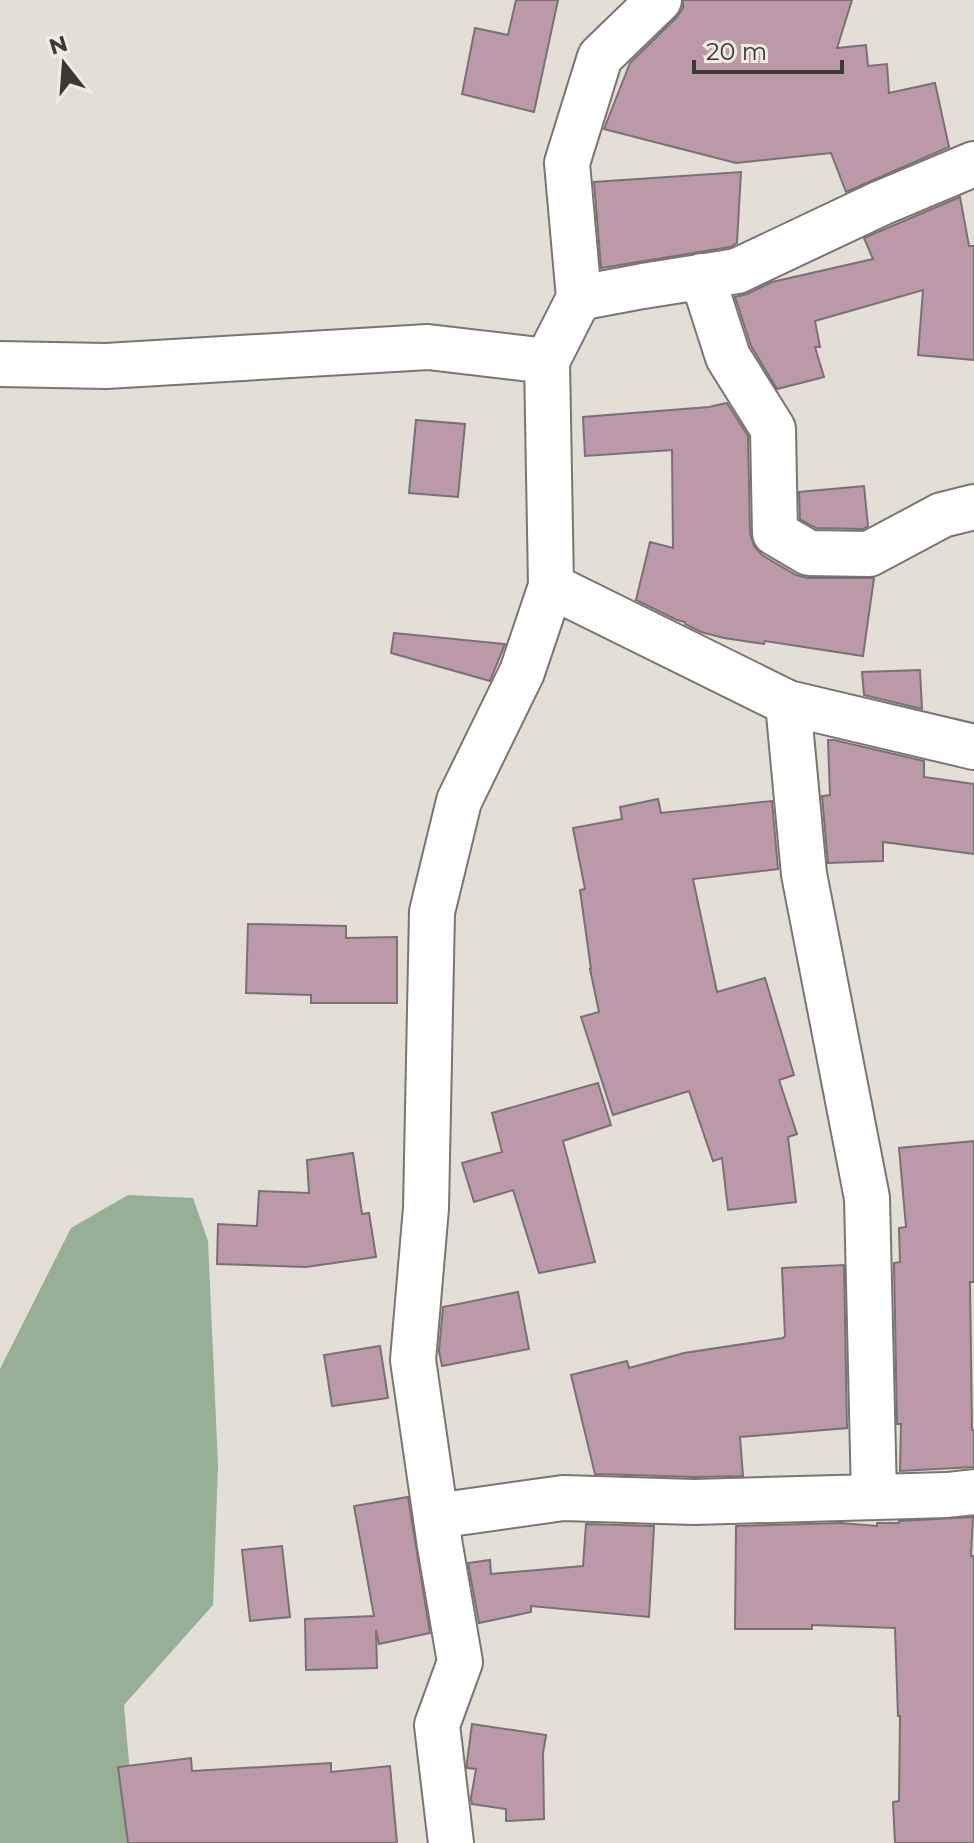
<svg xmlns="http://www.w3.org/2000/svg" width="974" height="1843" viewBox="0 0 974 1843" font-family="Montserrat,sans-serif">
  <rect width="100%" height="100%" fill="#e3ded6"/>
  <path fill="#96af95" d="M 128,1195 L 193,1198 L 208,1241 L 218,1465 L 213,1605 L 124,1705 L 136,1843 L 0,1843 L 0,1369 L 71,1228 Z"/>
  <path fill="#bc99a9" stroke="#797175" stroke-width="2" d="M 516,0 L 558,0 L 534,112 L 462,94 L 475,28 L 508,35 Z
    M 683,0 L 852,0 L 837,48 L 866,45 L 868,66 L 887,64 L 889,93 L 935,83 L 949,147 L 846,192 L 831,153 L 736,163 L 604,129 L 630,63 L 676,18 L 683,8 Z
    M 741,172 L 737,243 L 730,247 L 601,268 L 594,182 Z
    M 960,197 L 969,246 L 974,246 L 974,360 L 918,355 L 923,290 L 815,321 L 820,347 L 815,347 L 824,377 L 777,389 L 751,346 L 735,297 L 747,294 L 772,282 L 873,259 L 864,238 Z
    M 727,403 L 748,436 L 750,533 L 754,546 L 762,555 L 796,575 L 808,578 L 874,578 L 863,656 L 765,641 L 764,644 L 724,638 L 701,632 L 685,624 L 685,622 L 677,620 L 636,600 L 650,542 L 673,548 L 672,450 L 585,456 L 583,417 L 709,407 Z
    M 416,420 L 465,424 L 458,497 L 409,493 Z
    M 864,486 L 868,526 L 863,529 L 816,528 L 800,519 L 799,492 Z
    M 394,633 L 505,644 L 490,681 L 391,653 Z
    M 920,670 L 922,709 L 864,695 L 862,672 Z
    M 828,740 L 834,740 L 924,761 L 924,777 L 974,784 L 974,854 L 883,842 L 883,861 L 828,863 L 822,796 L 830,795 Z
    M 658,799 L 661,813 L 772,801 L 778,869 L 693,879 L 717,992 L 765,978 L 794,1075 L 779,1080 L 797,1134 L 788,1137 L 796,1202 L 728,1210 L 722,1158 L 713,1161 L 689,1091 L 613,1115 L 581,1017 L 599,1012 L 590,969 L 591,969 L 580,890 L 585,889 L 573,828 L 622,819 L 620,807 Z
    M 248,924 L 346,926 L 346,938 L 397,937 L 397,1003 L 311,1003 L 311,995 L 246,993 Z
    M 598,1083 L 611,1125 L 563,1141 L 595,1262 L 539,1273 L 513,1190 L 474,1202 L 462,1163 L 502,1152 L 492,1113 Z
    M 974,1141 L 974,1282 L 970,1282 L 972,1430 L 974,1430 L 974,1467 L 900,1471 L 901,1424 L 897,1424 L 894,1263 L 900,1262 L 899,1228 L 906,1227 L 899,1148 Z
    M 353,1153 L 362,1214 L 369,1213 L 376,1257 L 306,1267 L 217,1264 L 218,1224 L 257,1226 L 259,1191 L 309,1193 L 307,1160 Z
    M 844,1265 L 847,1428 L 740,1437 L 743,1476 L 694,1477 L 595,1474 L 571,1375 L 627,1361 L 629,1368 L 684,1353 L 783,1338 L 785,1336 L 782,1268 Z
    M 518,1292 L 529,1349 L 442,1366 L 439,1351 L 443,1307 Z
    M 380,1346 L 388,1398 L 332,1406 L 324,1355 Z
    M 408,1497 L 430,1633 L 379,1644 L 376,1630 L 377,1668 L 306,1670 L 305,1619 L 374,1616 L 354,1506 Z
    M 973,1517 L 971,1556 L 974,1556 L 974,1843 L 895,1843 L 893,1802 L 899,1801 L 900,1716 L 898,1716 L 895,1628 L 812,1625 L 812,1629 L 735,1629 L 736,1526 L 841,1523 L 877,1526 L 877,1523 L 899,1523 L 899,1521 Z
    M 586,1524 L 654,1526 L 649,1617 L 531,1606 L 531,1612 L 479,1623 L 468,1563 L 490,1560 L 491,1574 L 583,1566 Z
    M 282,1546 L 290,1617 L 250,1621 L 242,1550 Z
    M 472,1724 L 546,1735 L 543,1753 L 544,1819 L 506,1821 L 506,1809 L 472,1804 L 471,1798 L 476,1769 L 467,1768 L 467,1762 Z
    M 191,1758 L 192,1771 L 331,1763 L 331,1772 L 390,1766 L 397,1843 L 128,1843 L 118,1767 Z"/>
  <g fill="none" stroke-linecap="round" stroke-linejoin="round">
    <defs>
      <path id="minor" d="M 702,276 L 728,357 L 773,429 L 775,533 L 809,553 L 869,554 L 942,515 L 974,507
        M 579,298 L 567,163 L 600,57 L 659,0
        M 0,364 L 106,366 L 428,347 L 547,361
        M 551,586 L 788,703 L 974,747
        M 788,703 L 804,874 L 867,1198 L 874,1496
        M 436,1516 L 563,1498 L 694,1502 L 947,1495 L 974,1492
        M 451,1843 L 437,1725 L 460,1662 L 440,1546 L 413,1360 L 426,1208 L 432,912 L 459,801 L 522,672 L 551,586 L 547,361 L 579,298 L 643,286 L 737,271 L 881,203 L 974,164"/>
    </defs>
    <use href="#minor" stroke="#7a756e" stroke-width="48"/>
    <use href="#minor" stroke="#fff" stroke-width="44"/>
  </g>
  <g transform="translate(64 64) rotate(343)" stroke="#f1ebe3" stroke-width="6" paint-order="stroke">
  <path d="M0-6L14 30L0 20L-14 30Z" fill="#3b3936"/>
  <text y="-12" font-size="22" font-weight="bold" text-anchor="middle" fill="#3b3936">N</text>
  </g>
  <path d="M694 60v12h148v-12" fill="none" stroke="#3b3936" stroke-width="4"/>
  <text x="706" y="60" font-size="24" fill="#3b3936" stroke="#f1ebe3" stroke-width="6" paint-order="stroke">20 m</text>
</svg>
